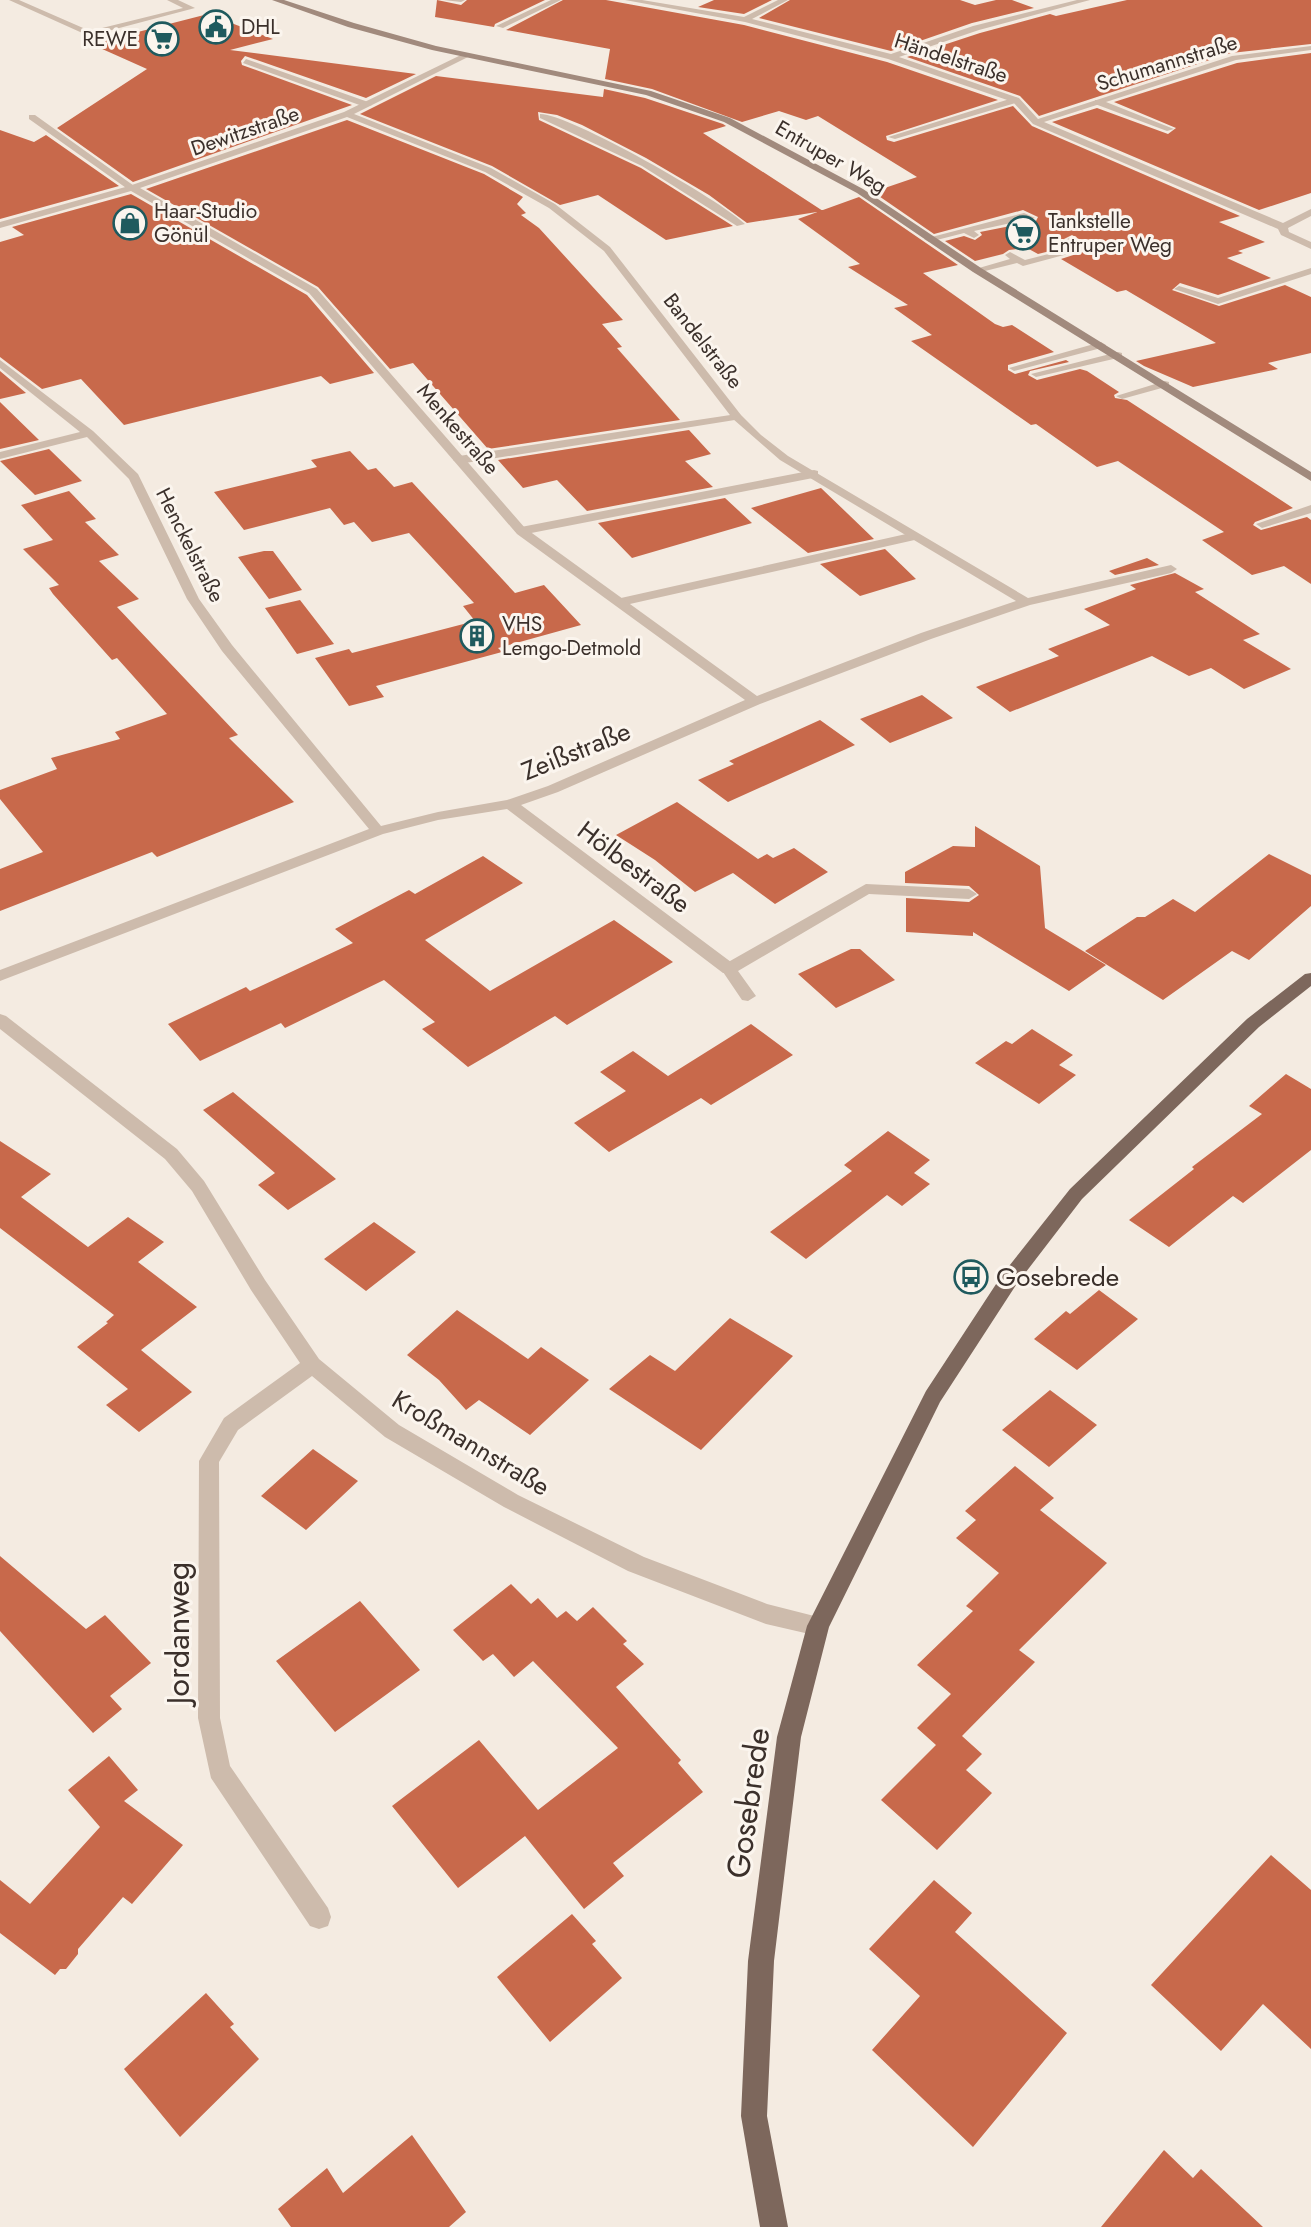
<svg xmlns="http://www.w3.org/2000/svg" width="1311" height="2227" viewBox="0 0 1311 2227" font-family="Jost,sans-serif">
  <rect width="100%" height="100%" fill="#f4ebe1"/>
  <path fill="#c8694b" d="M 437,0 L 461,5 L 467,0 L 545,0 L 495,24 L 494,27 L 435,17 Z
    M 563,0 L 606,0 L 744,25 L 887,62 L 998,100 L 886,136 L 887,140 L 894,142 L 1013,106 L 1032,126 L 1240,216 L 1219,222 L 1265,242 L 1238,251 L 1243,253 L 1227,258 L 1271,278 L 1218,295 L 1180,283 L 1172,290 L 1219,306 L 1285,285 L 1311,297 L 1311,353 L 1268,363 L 1278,369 L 1193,387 L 1144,366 L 1136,361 L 1216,343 L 1126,290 L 1117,292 L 1061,259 L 1092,249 L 1091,246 L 1072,235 L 1064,239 L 1070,246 L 1038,254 L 1027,248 L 1009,250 L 1003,254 L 975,261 L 945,241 L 964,236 L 975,240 L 982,235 L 980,232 L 1036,221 L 1038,217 L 1023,210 L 934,234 L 873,192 L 917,177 L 818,116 L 806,120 L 779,111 L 742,122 L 652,89 L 605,79 L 610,49 L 506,30 Z
    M 714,0 L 772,0 L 744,14 L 698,7 Z
    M 790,0 L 960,0 L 975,5 L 996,0 L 1012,0 L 1034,8 L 972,23 L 891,51 L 759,18 Z
    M 1127,0 L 1311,0 L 1311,44 L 1231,53 L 1039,116 L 1020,96 L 907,57 L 980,33 L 1050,14 L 1056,16 Z
    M 208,14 L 273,39 L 230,50 L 416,74 L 366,98 L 245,56 L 241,61 L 242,65 L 352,105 L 133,182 L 57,128 L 147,69 L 91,44 Z
    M 1311,53 L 1311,193 L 1259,210 L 1052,122 L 1097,108 L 1168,134 L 1176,128 L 1114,102 L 1237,63 Z
    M 436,76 L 603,97 L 604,89 L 645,98 L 723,124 L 726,126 L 703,133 L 823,211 L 747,223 L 709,195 L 646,158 L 582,125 L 557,115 L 538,112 L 539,120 L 641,168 L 733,226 L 666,240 L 598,195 L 560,205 L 492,166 L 360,114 Z
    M 347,120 L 484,174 L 523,197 L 517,204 L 526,213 L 521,215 L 539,228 L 623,320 L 602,324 L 622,347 L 617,348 L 680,420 L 488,449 L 413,363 L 390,369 L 318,287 L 146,189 Z
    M 0,130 L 34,142 L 46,135 L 119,186 L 0,219 Z
    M 131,194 L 307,295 L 374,373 L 330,384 L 321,376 L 124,425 L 81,379 L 42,389 L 0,357 L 0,242 L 24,235 L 12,227 Z
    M 859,197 L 958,265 L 923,273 L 995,324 L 1003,327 L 1012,325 L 1054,352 L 1008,365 L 1008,370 L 1015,374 L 1066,360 L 1069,362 L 1030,371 L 1028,375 L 1037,380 L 1080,369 L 1087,371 L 1119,392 L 1114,395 L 1115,398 L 1127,400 L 1293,508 L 1255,522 L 1253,525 L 1261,530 L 1307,517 L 1311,520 L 1311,584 L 1284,566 L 1252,575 L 1202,540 L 1224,532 L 1118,461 L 1097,467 L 1036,424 L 1031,425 L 911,341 L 932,335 L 894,308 L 908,305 L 848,267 L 860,264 L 798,219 Z
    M 0,371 L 26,393 L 0,399 Z
    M 0,402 L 39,440 L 0,449 Z
    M 689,430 L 711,454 L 685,461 L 713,487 L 587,511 L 557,480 L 523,488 L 498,460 Z
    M 49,449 L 82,481 L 35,495 L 0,461 Z
    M 350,451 L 368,470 L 376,468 L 394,487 L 412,482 L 515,593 L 544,585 L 581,625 L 498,648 L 502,652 L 376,686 L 384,697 L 349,706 L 315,658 L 349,649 L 352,653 L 475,621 L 463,606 L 474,603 L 409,533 L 372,542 L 354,522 L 344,525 L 330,508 L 244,530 L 214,492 L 317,467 L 311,460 Z
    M 821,488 L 874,539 L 808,553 L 751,508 Z
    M 69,491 L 96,519 L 85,522 L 119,555 L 99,561 L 139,599 L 117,607 L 238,735 L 229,738 L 294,802 L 157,857 L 152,852 L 0,911 L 0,869 L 43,852 L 0,799 L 0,790 L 57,769 L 51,758 L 120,739 L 115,732 L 167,714 L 117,658 L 112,660 L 53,594 L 49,588 L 59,585 L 23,549 L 53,540 L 21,505 Z
    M 725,498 L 752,523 L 632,558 L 598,523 Z
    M 885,549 L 916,579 L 860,596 L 820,564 Z
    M 264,551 L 273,551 L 302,590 L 269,599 L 238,557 Z
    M 1147,558 L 1159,565 L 1115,575 L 1109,571 Z
    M 1175,573 L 1204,589 L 1195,592 L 1260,634 L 1243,640 L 1291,669 L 1244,689 L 1211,668 L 1189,676 L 1152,656 L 1010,712 L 976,687 L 1059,656 L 1048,649 L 1110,625 L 1084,609 L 1136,589 L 1130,585 Z
    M 300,600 L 334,644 L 297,654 L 265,608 Z
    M 922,695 L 953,718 L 890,743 L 860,719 Z
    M 820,720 L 855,745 L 728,802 L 698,780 L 734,764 L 729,761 Z
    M 677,802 L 758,859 L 767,854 L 773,858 L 794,848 L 828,872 L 775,904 L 733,873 L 695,892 L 655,860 L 616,835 Z
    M 975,826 L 1040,866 L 1045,928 L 1106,965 L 1069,991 L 973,932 L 973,936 L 906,932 L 906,898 L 969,902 L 979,895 L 969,886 L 905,883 L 905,872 L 953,846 L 975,847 Z
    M 1269,854 L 1311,875 L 1311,906 L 1249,960 L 1232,951 L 1163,1000 L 1085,951 L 1137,917 L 1145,917 L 1173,899 L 1195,912 Z
    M 483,856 L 523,883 L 425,940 L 490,991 L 614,920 L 673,962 L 567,1025 L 555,1016 L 468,1067 L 422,1029 L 435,1022 L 384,980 L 285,1028 L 281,1023 L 200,1061 L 168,1024 L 246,987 L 250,991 L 353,943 L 335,929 L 409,890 L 415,894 Z
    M 851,949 L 860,949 L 895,980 L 836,1008 L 798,974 Z
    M 751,1024 L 793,1055 L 711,1105 L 701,1098 L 609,1152 L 574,1123 L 626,1091 L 600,1072 L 633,1051 L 668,1076 Z
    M 1032,1029 L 1073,1055 L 1059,1065 L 1076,1075 L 1039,1104 L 975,1063 L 1006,1041 L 1012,1044 Z
    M 1286,1074 L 1311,1089 L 1311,1150 L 1243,1203 L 1233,1196 L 1169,1247 L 1129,1220 L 1194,1169 L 1192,1167 L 1262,1114 L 1249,1106 Z
    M 233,1092 L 336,1179 L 288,1210 L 258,1185 L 275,1173 L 203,1110 Z
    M 888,1131 L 930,1160 L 914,1173 L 930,1184 L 902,1206 L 887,1195 L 806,1259 L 770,1232 L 852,1171 L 844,1165 Z
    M 0,1141 L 51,1174 L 21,1197 L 88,1247 L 128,1217 L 164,1242 L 138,1262 L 197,1307 L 141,1350 L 192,1392 L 139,1432 L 106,1405 L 128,1389 L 77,1347 L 108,1323 L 106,1322 L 114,1315 L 0,1228 Z
    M 374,1222 L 416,1252 L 366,1291 L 324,1259 Z
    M 1099,1290 L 1138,1319 L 1077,1370 L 1034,1339 L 1066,1311 L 1070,1314 Z
    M 457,1310 L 528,1359 L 541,1347 L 589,1380 L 530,1435 L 479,1400 L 466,1410 L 439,1380 L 407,1355 Z
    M 730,1318 L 793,1356 L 701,1450 L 609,1389 L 650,1355 L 675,1371 Z
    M 1050,1390 L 1097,1425 L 1049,1467 L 1002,1430 Z
    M 313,1449 L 358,1481 L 306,1530 L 261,1496 Z
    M 1015,1466 L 1054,1498 L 1040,1510 L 1107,1563 L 1019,1650 L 1035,1662 L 962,1736 L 982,1754 L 966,1770 L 992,1793 L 937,1850 L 881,1800 L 936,1745 L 917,1728 L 951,1694 L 917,1665 L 973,1611 L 966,1606 L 999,1573 L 956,1538 L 976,1520 L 965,1511 Z
    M 0,1556 L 86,1629 L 105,1615 L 151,1663 L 110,1696 L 122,1709 L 93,1733 L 0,1631 Z
    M 511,1584 L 531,1604 L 538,1598 L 557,1618 L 566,1611 L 577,1621 L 593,1607 L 627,1641 L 623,1644 L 644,1664 L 616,1687 L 681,1760 L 678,1763 L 703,1792 L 613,1863 L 624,1876 L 584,1909 L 525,1836 L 458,1888 L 392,1806 L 479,1740 L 538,1810 L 618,1748 L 533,1661 L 514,1677 L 493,1654 L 483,1661 L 453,1630 Z
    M 360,1601 L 420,1670 L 335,1732 L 276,1661 Z
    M 109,1756 L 138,1790 L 124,1801 L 183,1845 L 132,1904 L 123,1897 L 78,1949 L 78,1954 L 66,1969 L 60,1969 L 55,1975 L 0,1933 L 0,1880 L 30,1904 L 100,1827 L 68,1790 Z
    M 1271,1855 L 1311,1890 L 1311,2049 L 1263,2004 L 1221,2051 L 1151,1985 Z
    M 934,1880 L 972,1913 L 955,1932 L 1067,2033 L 973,2147 L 872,2050 L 920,1996 L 869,1949 Z
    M 572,1914 L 596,1941 L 592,1944 L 622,1978 L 550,2042 L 497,1977 Z
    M 206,1993 L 234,2024 L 230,2027 L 259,2059 L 180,2137 L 124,2069 Z
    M 412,2135 L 466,2212 L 449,2227 L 291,2227 L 278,2209 L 327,2168 L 343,2193 Z
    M 1164,2150 L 1193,2178 L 1201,2169 L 1263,2227 L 1101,2227 Z"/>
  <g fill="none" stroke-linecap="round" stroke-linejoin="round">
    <path fill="#cdbbac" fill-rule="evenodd" d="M 9,0 L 19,0 L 90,31 L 183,8 L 167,0 L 178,0 L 195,8 L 89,36 Z
      M 444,0 L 465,0 L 461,2 Z
      M 551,0 L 561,0 L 503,28 L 496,26 Z
      M 246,59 L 371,103 L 372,105 L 365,107 L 243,63 Z
      M 1016,97 L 1019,102 L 895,139 L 888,137 Z
      M 1095,100 L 1101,100 L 1174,129 L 1167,131 L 1095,104 Z
      M 540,114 C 568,113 722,201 745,224 L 737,226 L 642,166 L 540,118 Z
      M 29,115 L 35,115 L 137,188 L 129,190 L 29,119 Z
      M 1024,213 L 1035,218 L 974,231 L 979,235 L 974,238 L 964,233 L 929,242 L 924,239 Z
      M 1071,237 L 1090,248 L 1023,266 L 1017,263 L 977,273 L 972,270 L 1010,259 L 1005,255 L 1010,252 L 1025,260 L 1076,247 L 1066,240 Z
      M 1101,342 L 1106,345 L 1105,347 L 1014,371 L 1009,368 Z
      M 1118,352 L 1122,353 L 1122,357 L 1036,377 L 1031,374 Z
      M 1165,381 L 1169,382 L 1169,386 L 1122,399 L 1116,396 Z
      M 737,414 L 741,415 L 741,419 L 459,464 L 453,460 L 459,456 Z
      M 814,470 L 818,471 L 818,477 L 521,535 L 515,531 L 521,527 Z
      M 1311,505 L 1311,513 L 1262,528 L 1256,524 Z
      M 915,532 L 921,536 L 919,539 L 621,606 L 615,602 L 621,598 Z
      M 866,884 L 969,889 L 977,894 L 969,899 L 869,894 L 738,971 L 756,996 L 748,1001 L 742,1000 L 721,969 L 723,965 Z"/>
    <path fill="#cdbbac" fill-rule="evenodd" d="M 625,0 L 642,0 L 744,17 L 778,0 L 788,0 L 752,19 L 891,54 L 973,26 L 1077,0 L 1090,0 L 979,30 L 899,57 L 1019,98 L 1038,119 L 1232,56 L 1311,46 L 1311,50 L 1236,60 L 1044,122 L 1283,223 L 1311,209 L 1311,216 L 1288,228 L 1289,232 L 1311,242 L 1311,249 L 1281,235 L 1278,229 L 1033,124 L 1013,102 L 888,59 L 745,22 Z
      M 465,53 L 472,55 L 354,114 L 491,168 L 555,204 L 610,247 L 741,415 L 761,435 L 788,456 L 1028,598 L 1171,565 L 1177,569 L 1171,573 L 1030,605 L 931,639 L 760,704 L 558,792 L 521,805 L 735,965 L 737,969 L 735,973 L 723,973 L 507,809 L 438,820 L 383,834 L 0,981 L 0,970 L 369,829 L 222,651 L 187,599 L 129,479 L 87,437 L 0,459 L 0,452 L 80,432 L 0,368 L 0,360 L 93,431 L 138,474 L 199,599 L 232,645 L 381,826 L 438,812 L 507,800 L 548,786 L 745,700 L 517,534 L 309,293 L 131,191 L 0,228 L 0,222 L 129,186 L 344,112 ZM 347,117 L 485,172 L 549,208 L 604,251 L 733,419 L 780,460 L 1016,601 L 921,633 L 757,696 L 525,528 L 317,289 L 140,188 Z
      M 1311,268 L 1311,274 L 1218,304 L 1174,289 L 1179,286 L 1218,298 Z
      M 0,1014 L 6,1016 L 177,1149 L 204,1181 L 265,1280 L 319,1359 L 399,1425 L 518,1495 L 644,1557 L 767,1604 L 826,1619 L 829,1626 L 826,1633 L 818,1636 L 766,1624 L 628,1571 L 504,1507 L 385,1437 L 312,1376 L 238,1430 L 219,1462 L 220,1718 L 230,1766 L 328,1908 L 331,1917 L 328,1926 L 319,1929 L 310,1926 L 211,1778 L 198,1718 L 199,1461 L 224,1418 L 300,1363 L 251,1290 L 192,1191 L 165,1159 L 0,1029 Z"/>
    <path fill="#a18a7d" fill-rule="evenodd" d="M 272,0 L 284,0 L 354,23 L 436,46 L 651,91 L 730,118 L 863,189 L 981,268 L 1311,472 L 1311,481 L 973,272 L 857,193 L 724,122 L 646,95 L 432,50 L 348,27 Z"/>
    <path fill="#7d675c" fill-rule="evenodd" d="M 1311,973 L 1311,986 L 1259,1027 L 1082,1199 L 1016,1285 L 940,1402 L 829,1627 L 801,1737 L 774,1961 L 767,2116 L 788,2227 L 760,2227 L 741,2116 L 748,1961 L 777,1737 L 807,1626 L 926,1391 L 1002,1275 L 1070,1189 L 1247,1019 L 1305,974 Z"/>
  </g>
  <defs>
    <symbol id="civic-ring" viewBox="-11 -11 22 22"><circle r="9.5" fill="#fbf5ee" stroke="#1f5a5e" stroke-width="1.5"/><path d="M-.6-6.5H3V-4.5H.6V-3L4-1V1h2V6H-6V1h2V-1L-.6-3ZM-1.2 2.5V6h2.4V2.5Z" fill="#1f5a5e"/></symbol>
    <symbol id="supermarket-ring" viewBox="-11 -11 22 22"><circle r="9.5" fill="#fbf5ee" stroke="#1f5a5e" stroke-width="1.5"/><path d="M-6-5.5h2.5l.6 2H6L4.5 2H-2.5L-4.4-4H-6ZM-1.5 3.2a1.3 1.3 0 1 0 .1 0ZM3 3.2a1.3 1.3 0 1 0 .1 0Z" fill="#1f5a5e"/></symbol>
    <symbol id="shop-ring" viewBox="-11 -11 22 22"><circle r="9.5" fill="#fbf5ee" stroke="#1f5a5e" stroke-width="1.5"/><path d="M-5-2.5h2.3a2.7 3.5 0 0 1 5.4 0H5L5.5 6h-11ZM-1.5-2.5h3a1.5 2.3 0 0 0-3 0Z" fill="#1f5a5e"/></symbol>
    <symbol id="building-ring" viewBox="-11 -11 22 22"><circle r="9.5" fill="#fbf5ee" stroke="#1f5a5e" stroke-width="1.5"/><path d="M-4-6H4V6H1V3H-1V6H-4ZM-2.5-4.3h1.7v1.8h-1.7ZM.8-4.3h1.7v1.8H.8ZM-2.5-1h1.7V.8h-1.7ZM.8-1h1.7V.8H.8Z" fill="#1f5a5e"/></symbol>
    <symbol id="bus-ring" viewBox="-11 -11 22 22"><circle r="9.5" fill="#fbf5ee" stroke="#1f5a5e" stroke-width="1.5"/><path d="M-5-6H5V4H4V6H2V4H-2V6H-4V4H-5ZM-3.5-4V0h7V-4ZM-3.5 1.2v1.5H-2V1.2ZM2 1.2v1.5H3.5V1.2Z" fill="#1f5a5e"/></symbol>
  </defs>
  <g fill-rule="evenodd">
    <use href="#civic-ring" x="197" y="8" width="38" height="38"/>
    <use href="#supermarket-ring" x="143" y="20" width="38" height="38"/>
    <use href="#shop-ring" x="111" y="204" width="38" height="38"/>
    <use href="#supermarket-ring" x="1004" y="214" width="38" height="38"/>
    <use href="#building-ring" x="458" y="617" width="38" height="38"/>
    <use href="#bus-ring" x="952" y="1258" width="38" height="38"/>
  </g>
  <g text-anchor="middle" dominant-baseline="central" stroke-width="6" stroke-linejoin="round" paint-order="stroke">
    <g font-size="21" fill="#3b302b" stroke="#fbf5ee" text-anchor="start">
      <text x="241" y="27">DHL</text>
      <text x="138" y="39" text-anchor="end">REWE</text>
      <text x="154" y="211">Haar-Studio<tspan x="154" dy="24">Gönül</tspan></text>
      <text x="1048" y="221">Tankstelle<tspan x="1048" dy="24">Entruper Weg</tspan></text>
      <text x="502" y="624">VHS<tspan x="502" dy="24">Lemgo-Detmold</tspan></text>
    </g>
    <g font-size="21" fill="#3b302b" stroke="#fbf5ee">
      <text transform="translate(951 58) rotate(18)">Händelstraße</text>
      <text transform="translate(1167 63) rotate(-17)">Schumannstraße</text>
      <text transform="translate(245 131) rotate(-19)">Dewitzstraße</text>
      <text transform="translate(831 157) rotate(30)">Entruper Weg</text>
      <text transform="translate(703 341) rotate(52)">Bandelstraße</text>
      <text transform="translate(458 429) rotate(49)">Menkestraße</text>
      <text transform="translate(190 545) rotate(63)">Henckelstraße</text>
    </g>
    <g font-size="26" fill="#3b302b" stroke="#fbf5ee">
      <text transform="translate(576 751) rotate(-22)">Zeißstraße</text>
      <text transform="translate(634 867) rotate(37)">Hölbestraße</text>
      <text transform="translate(471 1443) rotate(31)">Kroßmannstraße</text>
    </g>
    <g font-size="26" fill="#3b302b" stroke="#fbf5ee" text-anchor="start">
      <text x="996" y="1277">Gosebrede</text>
    </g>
    <g font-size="32" fill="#3b302b" stroke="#fbf5ee">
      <text transform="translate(178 1633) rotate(-90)">Jordanweg</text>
      <text transform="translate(748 1803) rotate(-82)">Gosebrede</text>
    </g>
  </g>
</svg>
